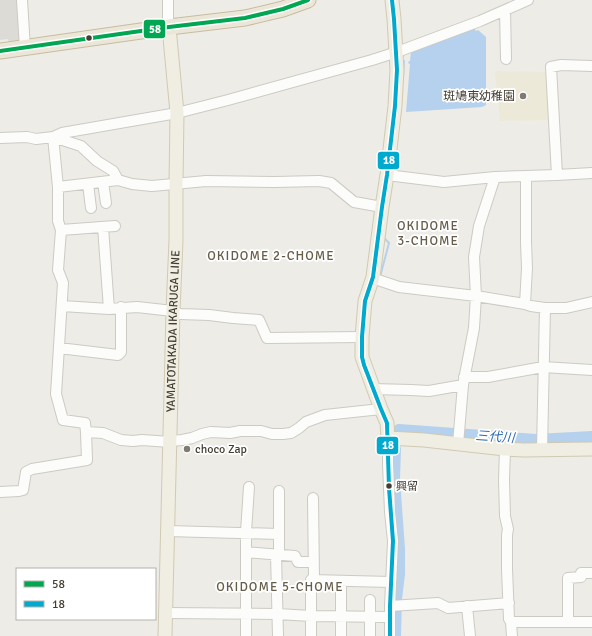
<svg xmlns="http://www.w3.org/2000/svg" width="592" height="636" viewBox="0 0 592 636" font-family="Signika,'Noto Sans JP',sans-serif">
  <rect width="100%" height="100%" fill="#eeece6"/>
  <path fill="#ece9d8" d="M 495,71 L 549,72 L 549,120 L 500,121 Z"/>
  <path fill="#dddbd6" d="M 0,0 L 18,0 L 21,43 L 9,43 L 8,39 L 0,40 Z"/>
  <path fill="#b5d1ed" d="M 474,28 L 476,31 L 478,30 L 486,37 L 486,105 L 482,107 L 406,112 L 410,64 L 408,63 L 409,61 L 410,61 L 411,52 Z"/>
  <g fill="none" stroke-linecap="round" stroke-linejoin="round">
    <path stroke="#b5d1ed" stroke-width="2" d="M 403,78 L 404,61
      M 380,277 L 389,243 L 383,237
      M 392,429 L 399,430"/>
    <path stroke="#b5d1ed" stroke-width="12" d="M 399,430 L 536,440 L 592,437
      M 395,636 L 396,599 L 399,574 L 399,549 L 394,479 L 395,449"/>
    <defs>
      <path id="minor" d="M 22,0 L 25,48
        M 168,0 L 168,17 L 169,27
        M 505,10 L 506,59
        M 0,138 L 27,137 L 36,139 L 53,137 L 62,133 L 177,113 L 228,100 L 372,60 L 397,52 L 480,21 L 528,0
        M 387,175 L 444,182 L 495,177 L 526,176 L 526,242 L 527,268 L 525,304
        M 557,175 L 551,67 L 561,65 L 592,66
        M 526,176 L 557,175 L 592,173
        M 103,182 L 106,203
        M 88,184 L 91,208
        M 58,187 L 118,180
        M 103,227 L 109,309
        M 61,230 L 115,226
        M 373,277 L 378,280 L 399,287 L 476,296 L 525,304 L 531,306 L 545,308 L 566,308 L 592,302
        M 62,306 L 109,309 L 137,307 L 173,311 L 180,314 L 209,315 L 233,318 L 259,320 L 267,338 L 362,337
        M 59,348 L 118,355 L 121,352 L 121,307
        M 464,377 L 488,377 L 543,367 L 592,370
        M 373,389 L 411,390 L 429,391 L 463,385
        M 388,438 L 388,464 L 390,512 L 393,541 L 390,606 L 390,636
        M 170,441 L 182,440 L 192,438 L 202,434 L 211,432 L 230,433 L 240,431 L 261,431 L 272,434 L 283,434 L 291,433 L 299,428 L 306,422 L 325,415 L 381,409
        M 170,442 L 142,440 L 133,441 L 121,440 L 103,433 L 86,432 L 85,423 L 63,420 L 56,394 L 63,283 L 58,270 L 61,230 L 58,221 L 58,187 L 53,137 L 81,146 L 97,161 L 113,171 L 118,180 L 132,184 L 152,186 L 206,181 L 275,182 L 319,181 L 331,183 L 354,202 L 382,207
        M 458,444 L 463,385 L 474,328 L 476,296 L 474,257 L 479,226 L 495,177
        M 505,449 L 504,480 L 505,516 L 508,529 L 507,535 L 507,569 L 509,619 L 511,622 L 592,622
        M 542,450 L 545,308
        M 0,492 L 19,491 L 23,490 L 26,472 L 32,469 L 87,460 L 86,432
        M 168,531 L 279,534
        M 246,552 L 295,556 L 298,562 L 313,562
        M 276,554 L 278,636
        M 279,554 L 279,491
        M 311,580 L 391,582
        M 341,581 L 341,636
        M 390,606 L 438,603 L 448,608 L 509,603
        M 467,606 L 470,636
        M 165,613 L 278,614 L 311,616 L 390,617
        M 511,622 L 512,636
        M 568,622 L 568,578 L 581,577 L 581,573 L 592,573
        M 246,636 L 246,532 L 249,487
        M 311,636 L 311,580 L 314,577 L 313,498
        M 370,636 L 370,600"/>
      <g id="major">
        <path d="M 392,0 L 394,19 L 397,70 L 395,106 L 387,175 L 382,207 L 373,277 L 365,301 L 362,337 L 362,357 L 381,409 L 387,423 L 388,438 L 424,440 L 505,449 L 524,450 L 592,449"/>
        <path id="s1" d="M 165,636 L 173,311 L 176,240 L 176,184 L 177,113 L 169,27"/>
      </g>
      <path id="highway" d="M 0,51 L 169,27 L 245,18 L 283,9 L 308,0"/>
    </defs>
    <use href="#minor" stroke="#cccac4" stroke-width="12"/>
    <use href="#major" stroke="#d0cab3" stroke-width="15"/>
    <use href="#highway" stroke="#c6bda1" stroke-width="17"/>
    <use href="#minor" stroke="#fcfcfb" stroke-width="10"/>
    <use href="#major" stroke="#f0eee2" stroke-width="13"/>
    <use href="#highway" stroke="#ebe6d7" stroke-width="15"/>
    <defs>
      <path id="bus-1" d="M 0,51 L 169,27 L 245,18 L 283,9 L 308,0"/>
      <path id="bus-2" d="M 390,636 L 390,606 L 393,541 L 389,488 L 387,423 L 381,409 L 364,365 L 362,357 L 362,337 L 365,301 L 373,277 L 382,207 L 387,175 L 395,106 L 397,70 L 394,19 L 392,0"/>
    </defs>
    <use href="#bus-1" stroke="#fff" stroke-width="7"/>
    <use href="#bus-2" stroke="#fff" stroke-width="7"/>
    <use href="#bus-1" stroke="#00a651" stroke-width="4"/>
    <use href="#bus-2" stroke="#00a9ce" stroke-width="4"/>
  </g>
  <g fill="#433e33" stroke="#fff" stroke-width="1.5">
    <circle cx="89" cy="38" r="3.5"/>
    <circle cx="389" cy="486" r="3.5"/>
  </g>
  <g fill="#7f7b72" stroke="#fff" stroke-width="1.5">
    <circle cx="523" cy="96" r="4"/>
    <circle cx="187" cy="449" r="4"/>
  </g>
  <g text-anchor="middle" dominant-baseline="central" stroke-width="3.5" stroke-linejoin="round" paint-order="stroke">
    <g font-size="11" fill="#433e33" stroke="#fff" text-anchor="start">
      <text x="396" y="486">興留</text>
    </g>
    <g font-size="12" fill="#433e33" stroke="#fff" text-anchor="end">
      <text x="515" y="96">斑鳩東幼稚園</text>
      <text x="195" y="449" text-anchor="start">choco Zap</text>
    </g>
    <g font-size="12" fill="#433e33" stroke="#fff">
      <text stroke="none"><textPath href="#s1" startOffset="305">YAMATOTAKADA IKARUGA LINE</textPath></text>
    </g>
    <g font-size="13" letter-spacing="1" fill="#665e4a" stroke="#fff">
      <text x="428" y="226">OKIDOME<tspan x="428" dy="15">3-CHOME</tspan></text>
      <text x="271" y="256">OKIDOME 2-CHOME</text>
      <text x="280" y="587">OKIDOME 5-CHOME</text>
    </g>
    <g font-size="13" font-style="italic" fill="#2c69af" stroke="#fff">
      <text transform="translate(495 437) rotate(4)">三代川</text>
    </g>
  </g>
  <g stroke="#fff" stroke-width="1.5">
    <rect x="143" y="19" width="23" height="20" rx="4" fill="#00a651"/>
    <rect x="377" y="151" width="23" height="19" rx="4" fill="#00a9ce"/>
    <rect x="376" y="436" width="23" height="19" rx="4" fill="#00a9ce"/>
  </g>
  <g font-size="11" text-anchor="middle" font-weight="bold" fill="#fff">
    <text x="155" y="33">58</text>
    <text x="389" y="164">18</text>
    <text x="388" y="449">18</text>
  </g>
  <rect x="16" y="568" width="140" height="52" fill="#ffffff" stroke="#b4b2ad"/>
  <rect x="24" y="581" width="20" height="6" fill="#00a651" stroke="#b4b2ad"/>
  <text x="52" y="588" font-size="12" fill="#433e33">58</text>
  <rect x="24" y="601" width="20" height="6" fill="#00a9ce" stroke="#b4b2ad"/>
  <text x="52" y="608" font-size="12" fill="#433e33">18</text>
</svg>
